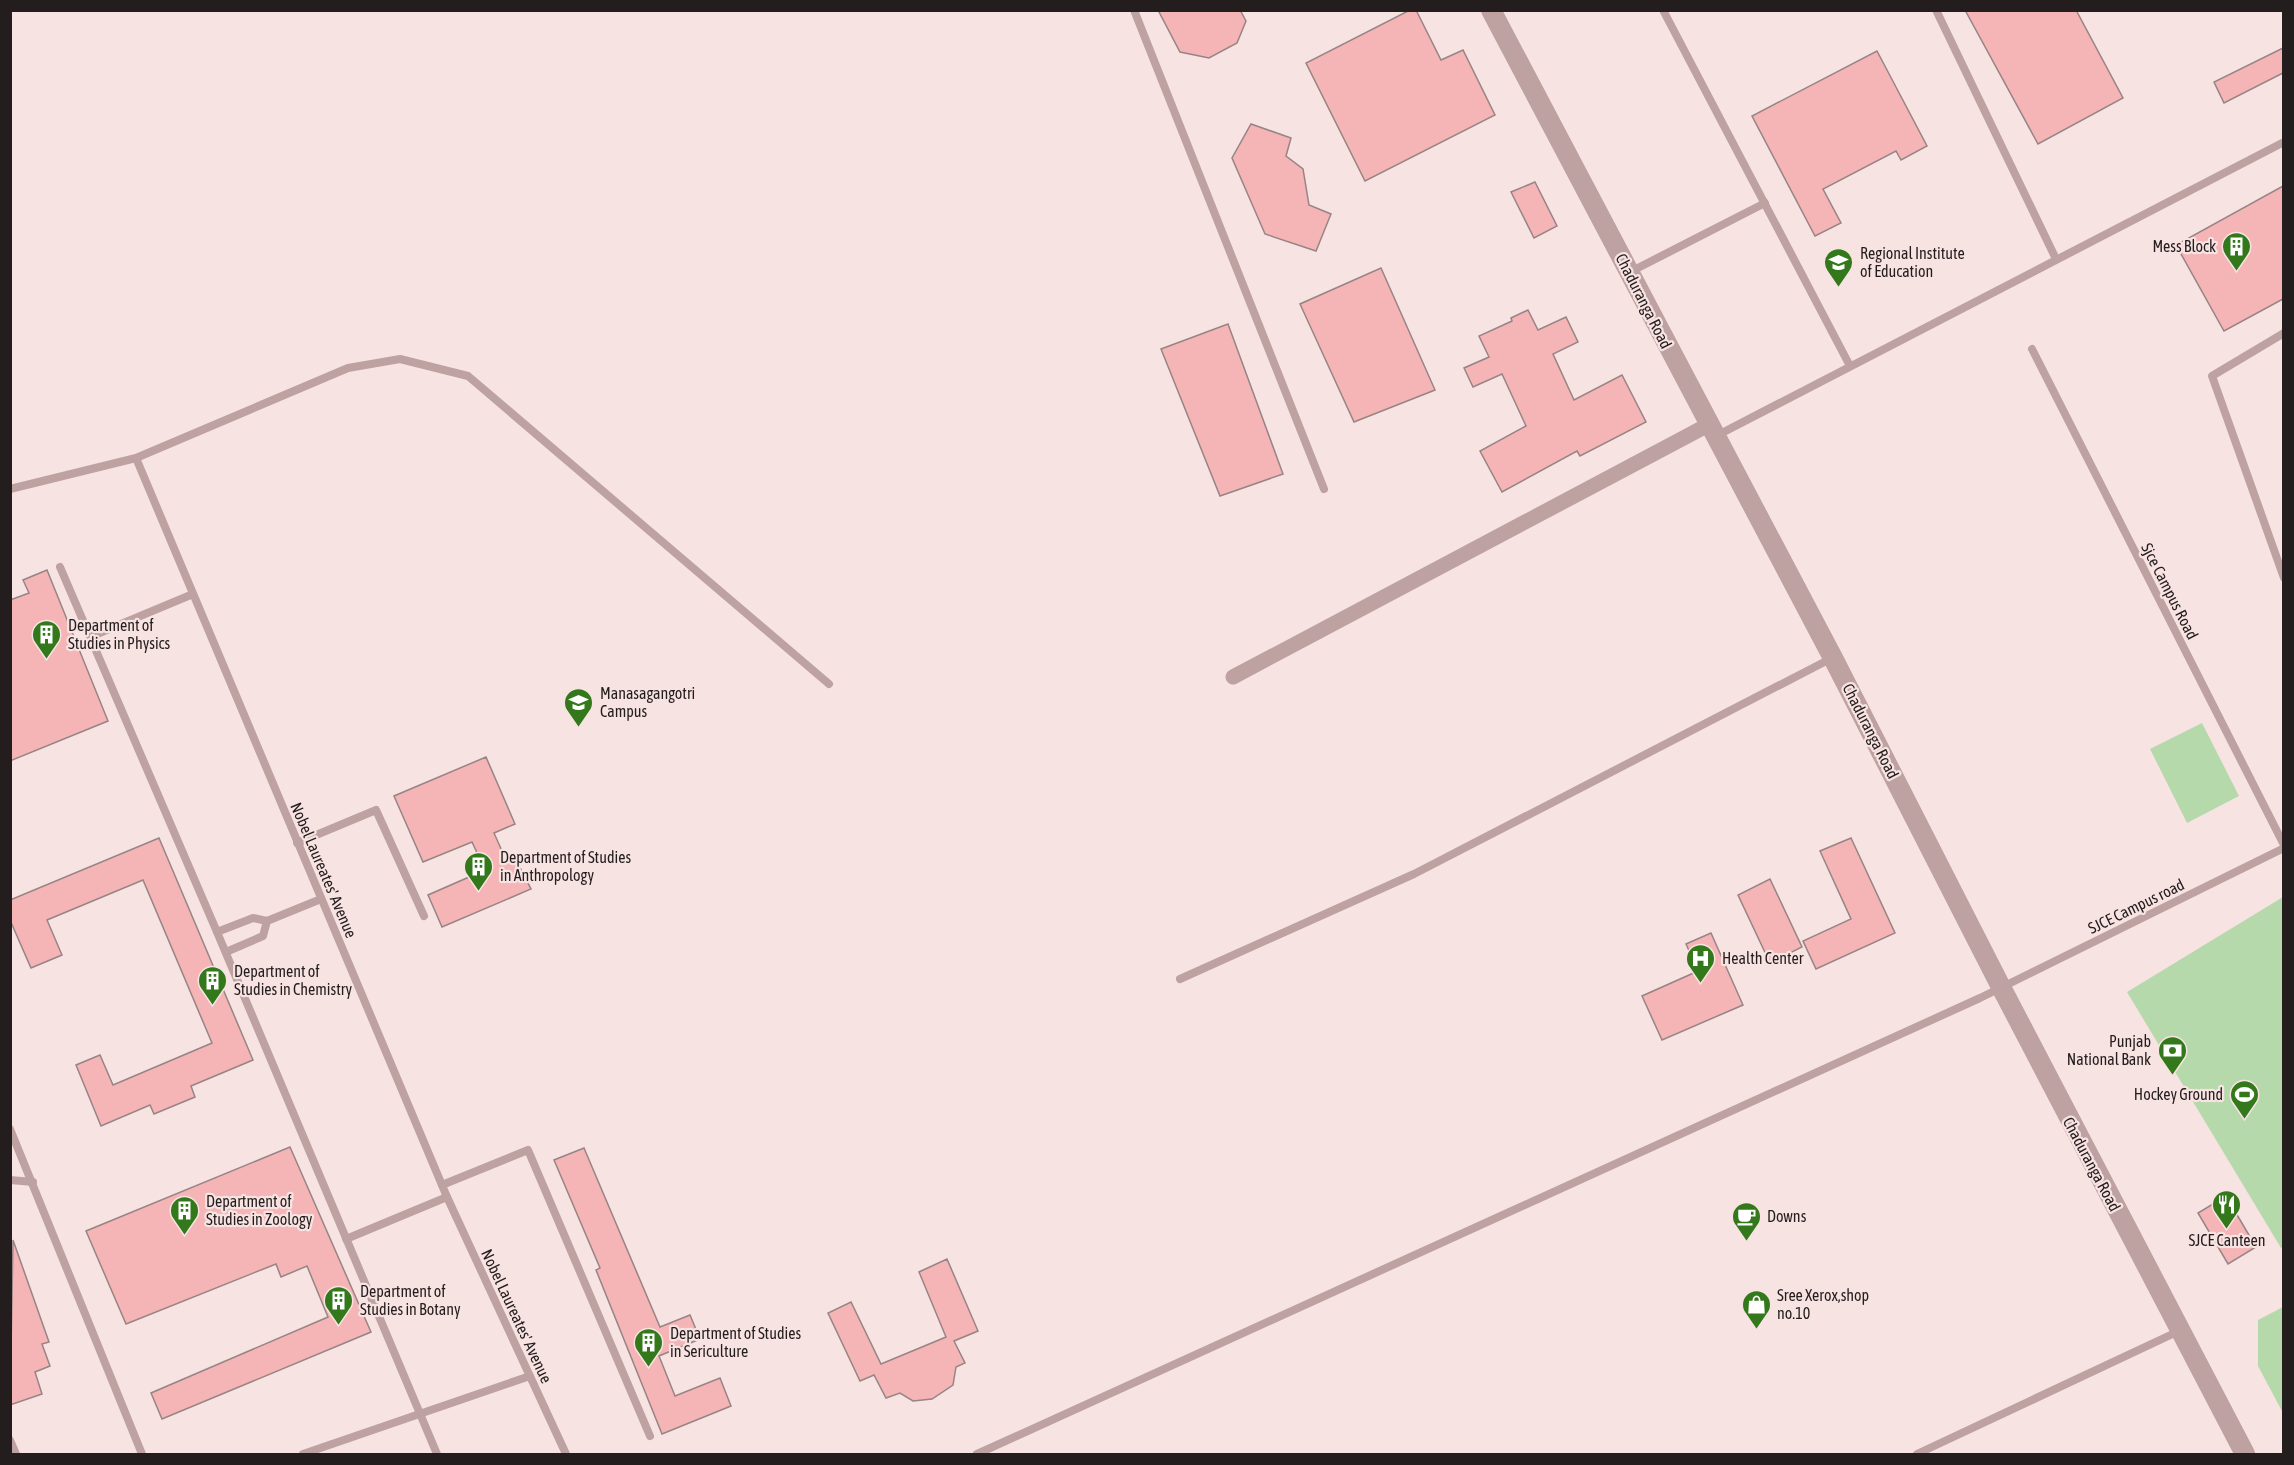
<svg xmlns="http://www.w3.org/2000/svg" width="2294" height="1465" viewBox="0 0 2294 1465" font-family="'Asap Condensed',sans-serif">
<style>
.pitch{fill:#b6d9ac}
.building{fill:#f5b4b5;stroke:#978484;stroke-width:1.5}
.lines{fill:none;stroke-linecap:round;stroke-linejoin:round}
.service{stroke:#bea2a2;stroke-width:8}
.minor{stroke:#bea2a2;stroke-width:15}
.tertiary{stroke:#bea2a2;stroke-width:20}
.labels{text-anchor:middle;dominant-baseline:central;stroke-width:4.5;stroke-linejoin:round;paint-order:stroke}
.poi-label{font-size:16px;fill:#241d1d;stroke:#f8e3e3;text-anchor:start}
.street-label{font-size:16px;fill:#241d1d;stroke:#f8e3e3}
</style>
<rect width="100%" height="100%" fill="#f8e3e3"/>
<g class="pitch">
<polygon points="2202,723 2239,796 2187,823 2150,749"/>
<polygon points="2283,897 2284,1247 2281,1248 2127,992"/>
<polygon points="2283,1307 2283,1413 2258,1366 2258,1320"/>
</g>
<g class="building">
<polygon points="1158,10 1240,10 1246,21 1237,43 1209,58 1180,52"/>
<polygon points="1410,10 1416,10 1441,60 1463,50 1495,115 1365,181 1306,63"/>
<polygon points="1965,10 2076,10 2123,98 2038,144"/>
<polygon points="2283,48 2283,73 2224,103 2214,82"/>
<polygon points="1877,51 1927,146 1901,160 1896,151 1823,189 1841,223 1815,236 1752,116"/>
<polygon points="1251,124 1291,138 1286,156 1303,169 1309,205 1331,214 1316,251 1265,234 1232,158"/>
<polygon points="1535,182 1557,226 1534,238 1511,192"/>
<polygon points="2283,186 2283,299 2224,331 2176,245"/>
<polygon points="1381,268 1435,390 1354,422 1300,304"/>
<polygon points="1528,310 1538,330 1566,317 1578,342 1553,354 1574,400 1622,375 1646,422 1580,456 1577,451 1502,492 1480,451 1526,426 1502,374 1473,387 1464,368 1489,357 1479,336 1512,321 1511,318"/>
<polygon points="1228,324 1283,474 1220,496 1161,349"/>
<polygon points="47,570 108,721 10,761 10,600 29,593 23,580"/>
<polygon points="486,757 515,824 494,833 506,860 514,856 531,889 442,927 428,895 485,870 472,842 423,862 394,796"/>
<polygon points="159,838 253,1060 191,1086 195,1097 154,1114 150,1105 101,1126 76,1065 100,1055 113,1085 212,1043 143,880 47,920 62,955 31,968 10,920 10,900"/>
<polygon points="1851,838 1895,933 1816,969 1803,941 1851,919 1820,851"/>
<polygon points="1770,879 1802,947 1770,963 1738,895"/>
<polygon points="1711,933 1743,1005 1662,1040 1642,996 1698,971 1686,944"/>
<polygon points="290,1147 371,1332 162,1419 151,1393 328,1317 307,1266 281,1277 276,1264 126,1324 86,1231"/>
<polygon points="584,1148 660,1327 690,1315 700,1339 659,1356 675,1396 720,1378 731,1406 662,1434 596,1270 600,1268 554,1160"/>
<polygon points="2226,1196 2256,1247 2228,1264 2198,1213"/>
<polygon points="13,1240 49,1342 42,1344 50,1366 35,1372 42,1394 10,1405"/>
<polygon points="947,1259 978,1331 954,1341 965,1363 956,1367 953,1385 932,1399 913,1401 900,1393 886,1398 874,1375 860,1381 828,1313 851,1302 881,1364 946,1337 919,1272"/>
</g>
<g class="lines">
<g class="service">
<polyline points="1134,10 1324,489"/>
<polyline points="1663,10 1850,366"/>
<polyline points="1936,10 2056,259"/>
<polyline points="1630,272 1765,203"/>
<polyline points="2284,333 2212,376 2284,578"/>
<polyline points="2032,349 2284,845"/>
<polyline points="1716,436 2284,142"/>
<polyline points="136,458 447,1197 566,1454"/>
<polyline points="10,489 136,458 348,368 400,359 468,376 829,684"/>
<polyline points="60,567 217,932 437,1454"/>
<polyline points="90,637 193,594"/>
<polyline points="297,843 376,810 424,916"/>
<polyline points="217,932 253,918 267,921"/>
<polyline points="226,952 263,936 267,921 321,899"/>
<polyline points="1180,979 1414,874 1832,658"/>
<polyline points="10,1129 142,1454"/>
<polyline points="10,1180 33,1182"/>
<polyline points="442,1185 528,1150 650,1436"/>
<polyline points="346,1239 447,1197"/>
<polyline points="10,1440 16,1454"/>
<polyline points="303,1454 530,1376"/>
<polyline points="977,1454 1980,998 2284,848"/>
<polyline points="1917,1454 2179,1331"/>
</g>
<polyline class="minor" points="1233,677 1708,425"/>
<polyline class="tertiary" points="1491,10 1833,658 2001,987 2245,1454"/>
</g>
<defs>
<symbol id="building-pin" viewBox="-11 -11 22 30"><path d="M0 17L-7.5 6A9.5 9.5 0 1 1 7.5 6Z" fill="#33781a" stroke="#f8e3e3"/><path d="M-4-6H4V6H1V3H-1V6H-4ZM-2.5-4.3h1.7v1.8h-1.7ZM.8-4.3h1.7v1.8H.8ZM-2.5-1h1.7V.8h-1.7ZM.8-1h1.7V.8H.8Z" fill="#fff"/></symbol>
<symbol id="university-pin" viewBox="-11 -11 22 30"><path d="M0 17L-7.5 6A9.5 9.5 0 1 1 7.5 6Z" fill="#33781a" stroke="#f8e3e3"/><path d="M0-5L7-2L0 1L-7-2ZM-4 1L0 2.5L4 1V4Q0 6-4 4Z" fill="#fff"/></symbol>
<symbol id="hospital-pin" viewBox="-11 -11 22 30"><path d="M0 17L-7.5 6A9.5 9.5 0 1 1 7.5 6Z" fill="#33781a" stroke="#f8e3e3"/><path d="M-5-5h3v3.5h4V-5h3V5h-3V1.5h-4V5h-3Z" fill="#fff"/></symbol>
<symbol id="bank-pin" viewBox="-11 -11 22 30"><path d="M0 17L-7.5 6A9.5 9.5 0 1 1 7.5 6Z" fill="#33781a" stroke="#f8e3e3"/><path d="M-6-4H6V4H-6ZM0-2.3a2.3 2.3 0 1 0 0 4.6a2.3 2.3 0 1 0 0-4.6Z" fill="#fff"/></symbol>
<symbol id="stadium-pin" viewBox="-11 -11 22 30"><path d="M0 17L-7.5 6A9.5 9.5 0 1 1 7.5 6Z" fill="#33781a" stroke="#f8e3e3"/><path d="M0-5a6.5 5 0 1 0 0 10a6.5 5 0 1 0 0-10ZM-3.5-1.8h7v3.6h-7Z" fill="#fff"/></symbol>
<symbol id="restaurant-pin" viewBox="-11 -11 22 30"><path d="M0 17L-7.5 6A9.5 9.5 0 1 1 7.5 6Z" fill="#33781a" stroke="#f8e3e3"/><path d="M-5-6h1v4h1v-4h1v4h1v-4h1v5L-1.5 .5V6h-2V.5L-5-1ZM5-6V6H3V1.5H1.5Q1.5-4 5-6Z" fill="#fff"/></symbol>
<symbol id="cafe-pin" viewBox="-11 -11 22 30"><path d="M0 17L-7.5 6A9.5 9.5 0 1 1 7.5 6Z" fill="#33781a" stroke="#f8e3e3"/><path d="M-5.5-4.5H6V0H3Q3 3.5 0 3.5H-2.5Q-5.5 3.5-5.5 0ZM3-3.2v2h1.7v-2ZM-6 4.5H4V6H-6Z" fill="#fff"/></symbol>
<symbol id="shop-pin" viewBox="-11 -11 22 30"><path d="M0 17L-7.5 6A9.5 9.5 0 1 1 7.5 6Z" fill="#33781a" stroke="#f8e3e3"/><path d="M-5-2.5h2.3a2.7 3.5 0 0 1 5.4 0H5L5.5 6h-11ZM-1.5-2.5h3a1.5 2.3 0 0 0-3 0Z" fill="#fff"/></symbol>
</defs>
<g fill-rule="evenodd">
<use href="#building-pin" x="2220" y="230" width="33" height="45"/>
<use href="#university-pin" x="1822" y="246" width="33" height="45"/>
<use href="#building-pin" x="30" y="618" width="33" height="45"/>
<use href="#university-pin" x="562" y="686" width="33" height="45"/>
<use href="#building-pin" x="462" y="850" width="33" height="45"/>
<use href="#hospital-pin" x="1684" y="942" width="33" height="45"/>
<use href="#building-pin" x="196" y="964" width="33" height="45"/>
<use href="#bank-pin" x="2156" y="1034" width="33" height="45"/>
<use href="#stadium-pin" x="2228" y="1078" width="33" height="45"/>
<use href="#restaurant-pin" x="2210" y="1188" width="33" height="45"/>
<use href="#building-pin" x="168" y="1194" width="33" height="45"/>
<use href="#cafe-pin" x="1730" y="1200" width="33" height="45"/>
<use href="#building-pin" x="322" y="1284" width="33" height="45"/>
<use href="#shop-pin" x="1740" y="1288" width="33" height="45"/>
<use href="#building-pin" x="632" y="1326" width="33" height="45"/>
</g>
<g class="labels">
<g class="poi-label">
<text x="2216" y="246" text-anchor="end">Mess Block</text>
<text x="1860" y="253">Regional Institute<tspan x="1860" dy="18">of Education</tspan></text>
<text x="68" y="625">Department of<tspan x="68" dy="18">Studies in Physics</tspan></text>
<text x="600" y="693">Manasagangotri<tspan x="600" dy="18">Campus</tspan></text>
<text x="500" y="857">Department of Studies<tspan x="500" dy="18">in Anthropology</tspan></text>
<text x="1722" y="958">Health Center</text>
<text x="234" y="971">Department of<tspan x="234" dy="18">Studies in Chemistry</tspan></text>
<text x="2151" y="1041" text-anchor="end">Punjab<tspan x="2151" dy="18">National Bank</tspan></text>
<text x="2223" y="1094" text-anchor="end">Hockey Ground</text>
<text x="206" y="1201">Department of<tspan x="206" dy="18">Studies in Zoology</tspan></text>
<text x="1767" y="1216">Downs</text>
<text x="2227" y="1240" text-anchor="middle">SJCE Canteen</text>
<text x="360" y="1291">Department of<tspan x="360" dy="18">Studies in Botany</tspan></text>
<text x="1777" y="1295">Sree Xerox,shop<tspan x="1777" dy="18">no.10</tspan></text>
<text x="670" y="1333">Department of Studies<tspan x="670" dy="18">in Sericulture</tspan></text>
</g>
<g class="street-label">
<text transform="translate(1644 301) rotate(63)">Chaduranga Road</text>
<text transform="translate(2170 591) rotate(63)">Sjce Campus Road</text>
<text transform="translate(1871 731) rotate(63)">Chaduranga Road</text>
<text transform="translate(324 870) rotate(67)">Nobel Laureates' Avenue</text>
<text transform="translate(2136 906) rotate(-26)">SJCE Campus road</text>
<text transform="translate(2092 1164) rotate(62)">Chaduranga Road</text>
<text transform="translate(517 1316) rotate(65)">Nobel Laureates' Avenue</text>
</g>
</g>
<rect width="2294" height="1465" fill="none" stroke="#241d1d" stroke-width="24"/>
</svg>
